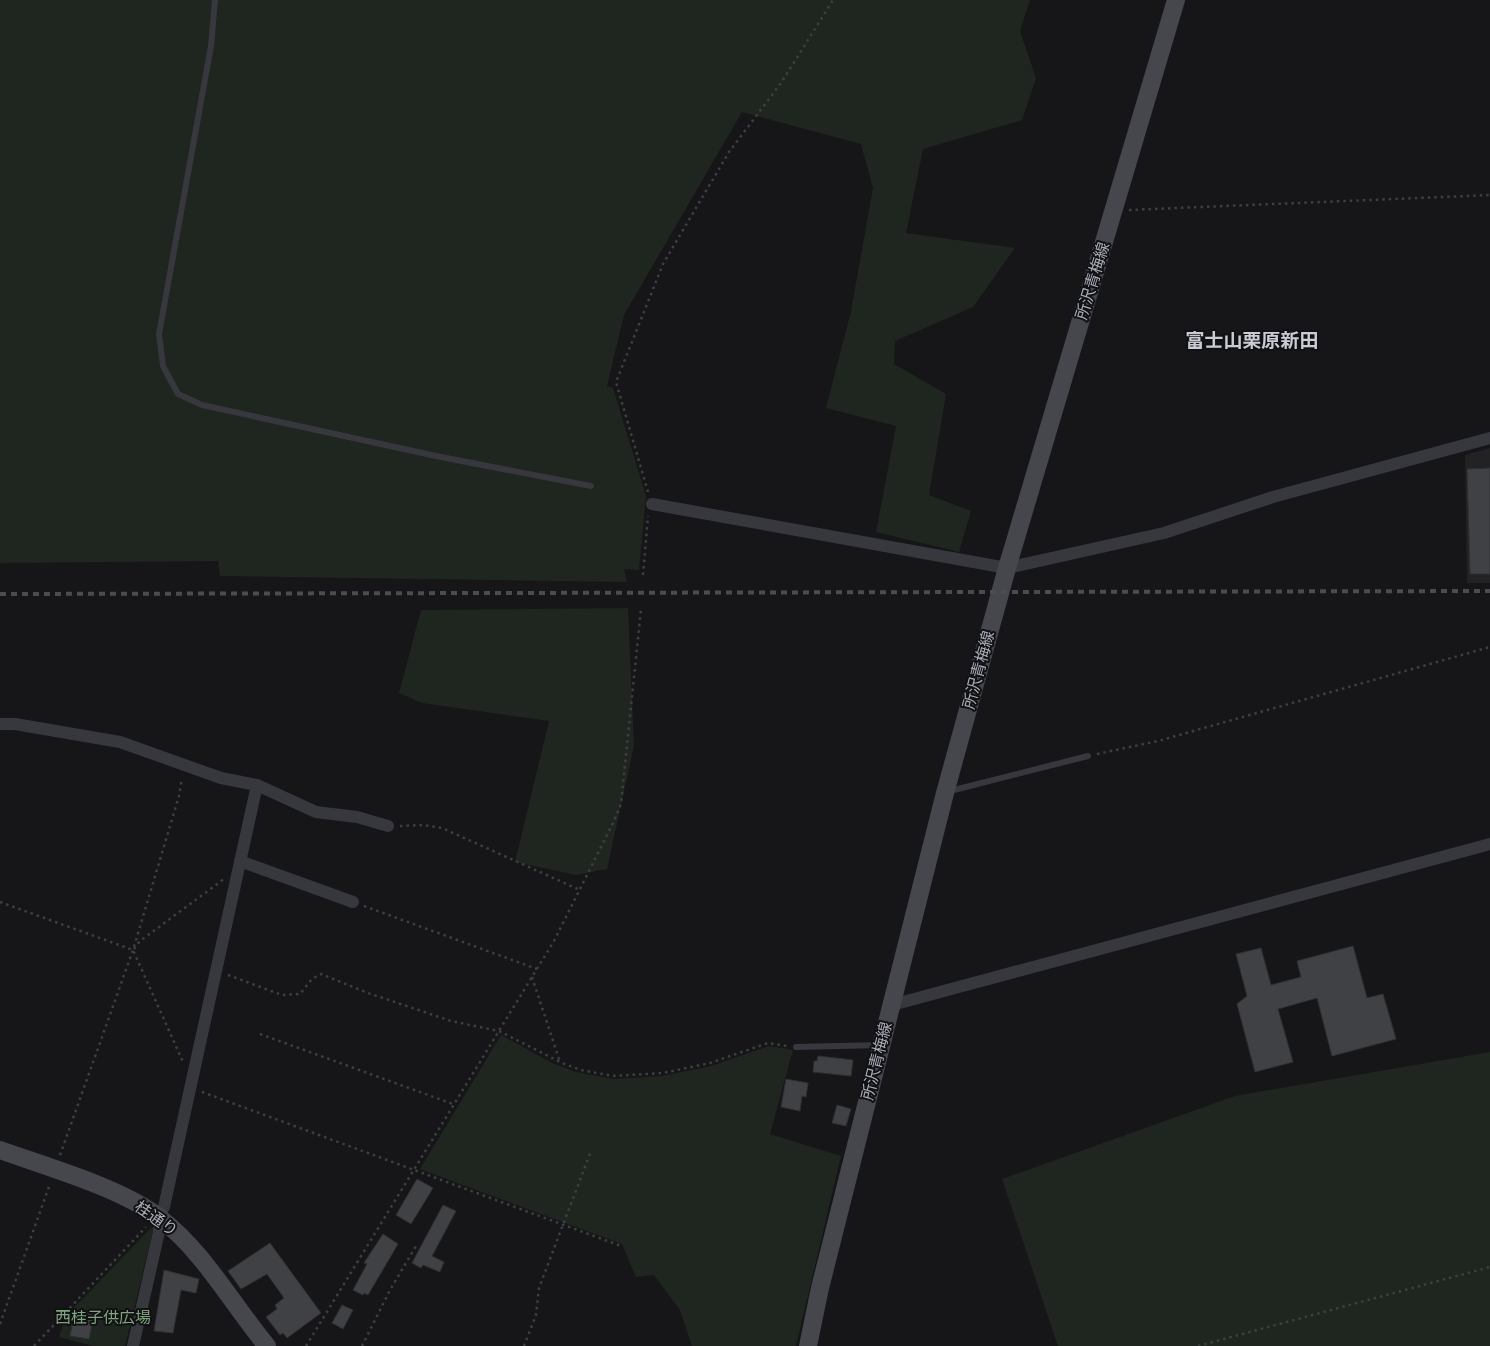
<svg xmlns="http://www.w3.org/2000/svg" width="1490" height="1346" viewBox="0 0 1490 1346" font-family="'Nunito Sans','Noto Sans JP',sans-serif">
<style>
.built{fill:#222225}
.green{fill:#1e261f}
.building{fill:#404145;stroke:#303034}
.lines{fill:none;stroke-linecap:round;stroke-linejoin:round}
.path{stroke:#3d3f44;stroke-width:2.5;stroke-dasharray:2.5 4;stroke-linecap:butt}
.lane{stroke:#37383d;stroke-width:6}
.street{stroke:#37383d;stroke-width:12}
.secondary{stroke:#45474d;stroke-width:18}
.rail{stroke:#4a4c52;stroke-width:4;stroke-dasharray:6 5;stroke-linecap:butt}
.labels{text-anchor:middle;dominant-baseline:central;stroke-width:4;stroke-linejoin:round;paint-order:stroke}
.street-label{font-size:16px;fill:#a8adb8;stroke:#111113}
.park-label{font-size:16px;fill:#7fa381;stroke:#111113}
.quarter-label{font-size:19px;font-weight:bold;fill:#c9ccd4;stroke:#111113}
</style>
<rect width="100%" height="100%" fill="#161618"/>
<polygon class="built" points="1490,448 1490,583 1467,583 1465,455"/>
<g class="green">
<polygon points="0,0 1030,0 1020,31 1036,78 1022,120 923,149 906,233 1015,248 973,307 895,341 894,364 946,394 929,495 971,511 959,552 876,532 896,426 826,408 851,311 873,188 861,144 742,112 624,315 607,386 613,388 646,496 639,570 624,569 627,582 220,576 218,561 0,563"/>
<polygon points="628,608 634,746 607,869 576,875 515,862 549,721 422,703 399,693 421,610"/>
<polygon points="501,1035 552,1063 576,1072 614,1079 662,1076 711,1066 769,1046 793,1050 770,1134 841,1156 796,1346 692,1346 680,1310 654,1275 636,1277 622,1244 420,1169"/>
<polygon points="1490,1052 1490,1346 1058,1346 1002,1179 1235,1096"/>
<polygon points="154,1227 125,1346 93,1346 59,1337 66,1316 150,1229"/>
</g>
<g class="building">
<polygon points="1490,468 1490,574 1470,574 1467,469"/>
<polygon points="1353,946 1367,998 1383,994 1396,1039 1332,1056 1317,998 1278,1009 1293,1062 1255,1072 1237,1004 1247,996 1236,954 1261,948 1271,985 1301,977 1297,961"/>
<polygon points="818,1056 853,1060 851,1076 813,1072 814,1061 817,1061"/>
<polygon points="786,1079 808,1083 806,1097 802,1096 800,1111 781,1107"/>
<polygon points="837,1105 851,1109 846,1126 832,1123"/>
<polygon points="417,1179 433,1188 411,1224 396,1215"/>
<polygon points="443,1205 456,1211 432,1256 444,1262 440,1272 423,1265 421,1268 412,1263"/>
<polygon points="383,1234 398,1244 368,1295 364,1293 363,1295 353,1290 367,1264 364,1263"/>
<polygon points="270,1243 321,1313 287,1338 283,1333 280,1335 266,1317 277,1309 275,1305 284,1298 267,1274 241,1289 228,1271"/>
<polygon points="164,1270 199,1279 196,1293 181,1290 173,1333 154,1331"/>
<polygon points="342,1305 353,1310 343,1329 332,1323"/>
<polygon points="75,1311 94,1314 89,1339 70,1336"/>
</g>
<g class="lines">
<g class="path">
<polyline points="1129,210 1490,195"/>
<polyline points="648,492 616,382 663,264 729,152 781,83 833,0"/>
<polyline points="643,575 648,516"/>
<polyline points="1097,754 1158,741 1490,647"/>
<polyline points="400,826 423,825 442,828 580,890"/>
<polyline points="0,902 133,950 183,1062"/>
<polyline points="364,906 537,969"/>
<polyline points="134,949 140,941 224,879"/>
<polyline points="228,975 282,995 300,994 312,979 321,974 368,993 451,1021 499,1031 562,1063 581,1070 613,1076 663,1073 710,1063 768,1043 787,1046"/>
<polyline points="532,977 560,1062"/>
<polyline points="260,1034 453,1104"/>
<polyline points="202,1092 621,1246"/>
<polyline points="60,1155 133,950 179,796 182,778"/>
<polyline points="0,1324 50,1184"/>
<polyline points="34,1346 146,1227"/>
<polyline points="306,1346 554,941 613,823 621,804 641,609"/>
<polyline points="362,1346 390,1290 416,1246"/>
<polyline points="524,1346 536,1315 539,1288 591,1151"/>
<polyline points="1198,1346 1490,1267"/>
</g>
<g class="lane">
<polyline points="215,0 211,46 159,334 163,366 178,394 202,405 436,456 591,486"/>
<polyline points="946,792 1088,756"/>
<polyline points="796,1047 880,1045"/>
</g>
<g class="street">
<polyline points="652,504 1007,568 1164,533 1273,497 1490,438"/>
<polyline points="0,724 15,724 120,742 221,778 257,785 316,812 357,817 388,826"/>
<polyline points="240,861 353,902"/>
<polyline points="892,1005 1490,844"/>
<polyline points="133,1346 159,1232 159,1217 164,1207 257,785"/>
</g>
<g class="secondary">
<path d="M0,1150c47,17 122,38 160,68 44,34 72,86 107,128"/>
<polyline points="808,1346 820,1288 945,793 1007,568 1176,0"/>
</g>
<polyline class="rail" points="0,594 1490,591"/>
</g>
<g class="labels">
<g class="street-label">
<text transform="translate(1093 281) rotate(-73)">所沢青梅線</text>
<text transform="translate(979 670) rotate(-75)">所沢青梅線</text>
<text transform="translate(877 1061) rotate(-76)">所沢青梅線</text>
<text transform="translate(156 1219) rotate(35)">桂通り</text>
</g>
<g class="park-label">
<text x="103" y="1318">西桂子供広場</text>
</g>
<g class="quarter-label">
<text x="1252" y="341">富士山栗原新田</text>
</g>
</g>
</svg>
